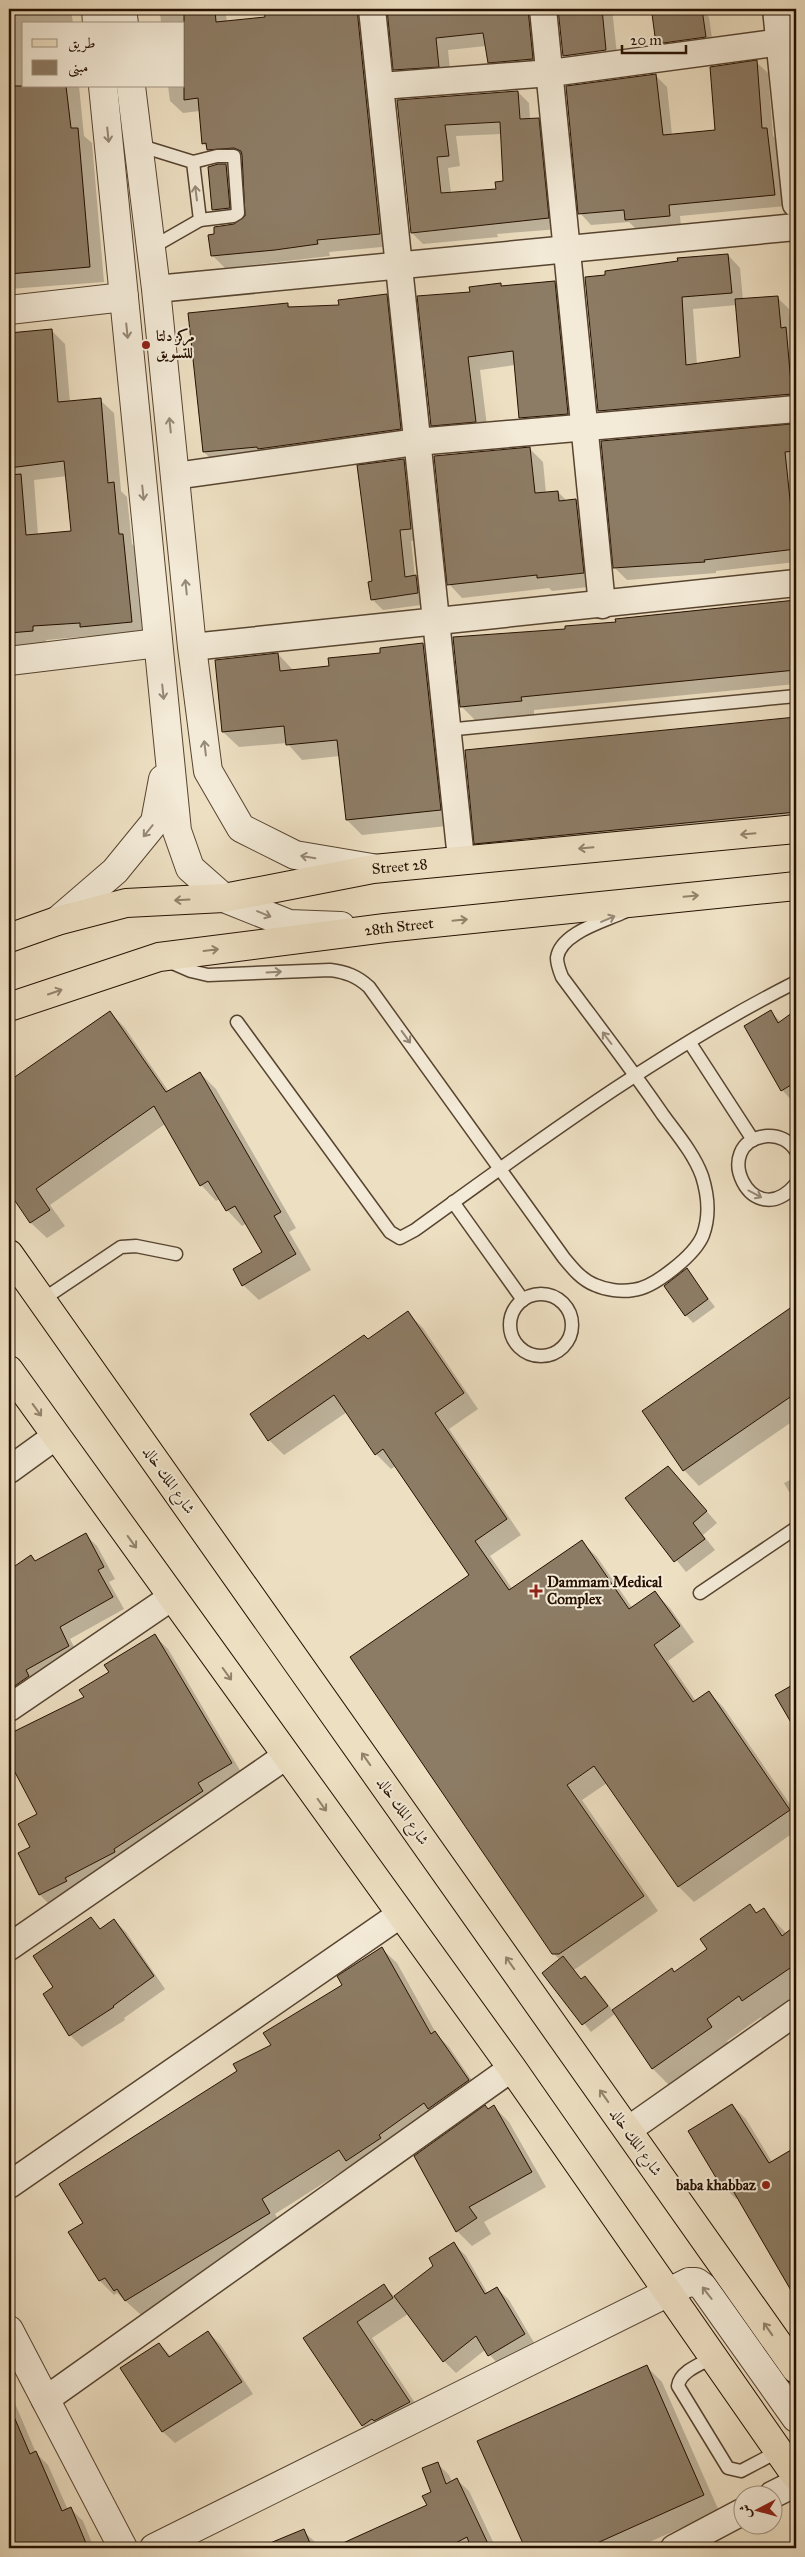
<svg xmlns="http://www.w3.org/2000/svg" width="805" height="2557" viewBox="0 0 805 2557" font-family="'IM FELL Great Primer',Amiri,serif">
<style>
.shadow{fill:#0003;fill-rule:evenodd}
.building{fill:#8d7c65;stroke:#251000;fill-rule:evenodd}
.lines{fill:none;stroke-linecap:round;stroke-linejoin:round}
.service-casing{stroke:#574430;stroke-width:15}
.minor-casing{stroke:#574430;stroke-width:29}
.tertiary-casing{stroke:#574430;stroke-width:30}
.primary-casing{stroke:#251000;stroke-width:30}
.service{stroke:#f3ead7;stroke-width:12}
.minor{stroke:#f3ead7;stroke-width:26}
.tertiary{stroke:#f3ead7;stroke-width:28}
.primary{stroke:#eddfc2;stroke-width:28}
.oneway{stroke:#968876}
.oneway2{stroke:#93826b}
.poi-dot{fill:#8f2418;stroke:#f3ead7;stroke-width:2}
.labels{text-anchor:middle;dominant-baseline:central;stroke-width:4;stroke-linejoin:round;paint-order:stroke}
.poi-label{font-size:15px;font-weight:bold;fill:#251000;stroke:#f3ead7;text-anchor:start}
.street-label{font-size:15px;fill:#251000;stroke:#f3ead7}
</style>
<rect width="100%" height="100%" fill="#eddfc2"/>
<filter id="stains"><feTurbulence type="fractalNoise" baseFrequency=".004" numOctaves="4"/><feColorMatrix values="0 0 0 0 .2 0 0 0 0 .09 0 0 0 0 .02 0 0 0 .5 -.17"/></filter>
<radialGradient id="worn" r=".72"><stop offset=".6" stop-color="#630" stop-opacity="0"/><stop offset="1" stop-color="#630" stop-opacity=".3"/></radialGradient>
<g class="shadow">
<polygon points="9,9 71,9 73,24 24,24 24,86 79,86 84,136 92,143 104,282 9,289"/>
<polygon points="160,9 225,9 227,22 266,18 265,9 377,9 392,246 329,252 330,256 225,268 212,255 235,225 247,217 244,160 221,162 203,143 200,111 183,113 170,101 168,86 184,86 184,24 161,24"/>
<polygon points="387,9 548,9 545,71 501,75 489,62 486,46 448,50 451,79 407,82 395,69"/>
<polygon points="559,9 612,9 618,63 576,68 564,56"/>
<polygon points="701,9 709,17 713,45 665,51 657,43"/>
<polygon points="756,62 768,73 773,136 778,141 786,206 680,216 681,227 638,231 629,222 591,225 580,213 655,75 667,87 672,135 716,131"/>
<path d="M518,92l11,11 1,16h8l12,11 9,99 -62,5 1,3 -75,7 -11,-11 -14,-132zM501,134l3,48 -7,8 -46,3 -3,-25 12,-2 -4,-30z"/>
<polygon points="226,165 234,173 237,216 221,218 214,210"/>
<path d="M728,255l12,13 3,32 34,-3 12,12 3,26 4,5v67l-185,16 -12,-12 7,-134zM737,305l4,53 -44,7 -4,-56z"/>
<polygon points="554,282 567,295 580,426 533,430 520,417 515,365 480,370 488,434 445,438 432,425 471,293 500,284 503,287"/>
<polygon points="386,295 400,309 414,443 218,466 204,452 287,304 292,308 340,306"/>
<path d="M51,330l14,14 5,58 30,-2 14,13 7,78 6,6 5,47 5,5 8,87 -50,4 -4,-4 -45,4v5l-37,3v-314zM67,476l5,56 -34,3 -4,-55z"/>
<polygon points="791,426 796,431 796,562 716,571 716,573 627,580 615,568"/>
<polygon points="529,448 543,462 546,493 558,492 567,501 576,500 590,514 597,586 552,591 549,588 462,598 449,584"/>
<polygon points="404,460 415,471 422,540 411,541 415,577 427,588 429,604 383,610 372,599 374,582"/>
<polygon points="796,601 796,684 534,710 534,715 475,720 461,706 617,623 617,620"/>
<polygon points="423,645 438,660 456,825 362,835 347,820 340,756 302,760 287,743 239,747 223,732 278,654 293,670 330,667"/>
<polygon points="796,719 796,829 491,858 476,843 466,751"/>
<polygon points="110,1012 125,1028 169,1092 200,1073 216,1089 296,1228 289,1232 311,1270 259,1300 243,1285 264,1253 247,1223 242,1226 227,1210 220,1199 216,1201 201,1185 165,1124 50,1205 65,1226 47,1238 31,1223 9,1190 9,1083"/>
<polygon points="771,1012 781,1022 796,1012 796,1105 782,1090"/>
<polygon points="687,1270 715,1307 693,1323 686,1315"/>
<polygon points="796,1306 796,1419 699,1486 684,1470 644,1411"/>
<polygon points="408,1313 423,1328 478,1409 449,1429 521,1535 490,1556 513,1590 582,1542 597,1557 633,1609 655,1593 670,1608 694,1642 668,1661 696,1701 709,1692 724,1708 796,1813 796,1831 694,1902 679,1887 607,1783 582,1800 658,1911 574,1970 582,1980 585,1977 593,1985 613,2011 672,1970 675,1973 709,1949 750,1906 757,1914 763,1909 787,1934 796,1927 796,1999 764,2021 761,2017 727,2041 732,2049 674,2090 653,2069 616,2013 591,2032 544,1973 560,1960 553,1953 471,1575 396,1466 391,1469 376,1454 347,1412 284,1455 269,1440 368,1340"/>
<polygon points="668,1467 717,1523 703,1535 715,1550 686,1572 627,1498"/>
<polygon points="796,1477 796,1504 784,1483"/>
<polygon points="85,1534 97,1546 115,1579 109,1582 124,1609 70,1639 79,1657 9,1709 9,1571 31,1557 36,1562"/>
<polygon points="155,1636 168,1649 244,1777 53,1908 40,1895 20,1854 32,1848 39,1815 9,1758 9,1736 85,1698 110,1673"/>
<polygon points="91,1919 101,1929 114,1920 126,1932 165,1989 124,2018 125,2020 82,2047 70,2035 55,1988"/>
<polygon points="382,1949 397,1963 437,2035 449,2047 482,2095 361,2175 352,2165 275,2214 283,2227 141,2315 117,2293 114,2295 100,2281 85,2223 239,2072 344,1985"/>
<polygon points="732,2105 746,2119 772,2162 796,2148 796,2296 738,2198 736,2199 722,2185"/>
<polygon points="494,2107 509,2122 546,2187 484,2222 491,2234 472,2246 457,2231 488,2110"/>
<polygon points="454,2244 466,2256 488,2294 497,2288 509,2300 536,2346 501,2367 485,2350 456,2373 444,2361 408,2314 372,2338 425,2418 378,2440 362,2425 305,2338 384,2286 395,2297 435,2266"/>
<polygon points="208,2332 220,2344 253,2394 175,2443 163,2432 122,2369 159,2344 172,2357"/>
<polygon points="647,2367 662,2382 719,2511 636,2548 526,2548 479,2442"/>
<polygon points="9,2389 36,2453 48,2465 68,2510 71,2509 83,2521 94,2548 9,2548"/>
<polygon points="437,2463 449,2475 452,2482 457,2480 469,2491 496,2548 361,2548 429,2506"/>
<polygon points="303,2531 315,2542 317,2548 270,2548"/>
</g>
<g class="building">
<polygon points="184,9 215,9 216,22 265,17 264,9 357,9 380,234 317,240 318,244 275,250 211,256 208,235 214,234 214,227 234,224 245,216 242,155 241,151 234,148 207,150 206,143 202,144 198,98 184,100"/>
<polygon points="387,9 528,9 533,59 488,63 483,33 436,38 439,67 393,70"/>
<polygon points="558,9 602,9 606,50 563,56"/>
<polygon points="702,9 706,37 656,44 652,14"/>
<polygon points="757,60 762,128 767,128 775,195 669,205 670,216 625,220 624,210 578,214 566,86 656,74 663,135 715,130 710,67"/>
<polygon points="9,86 66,86 71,128 78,128 90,267 9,274"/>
<path d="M518,91l2,28 19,-1 10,100 -138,15 -14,-133zM500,122l3,59 -8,1 1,7 -55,4 -4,-36 12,-1 -4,-31z"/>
<polygon points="218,164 226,164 230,208 212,210 208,167"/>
<polygon points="728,254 732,293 682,297 686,365 740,357 735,299 778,296 781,328 786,327 792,394 598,411 585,277 605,275 605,271 678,261 677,258"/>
<polygon points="555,281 568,414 519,418 513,351 468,357 476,422 431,426 417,296 470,292 469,287 501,283 501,286"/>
<polygon points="387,294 401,429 258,449 257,447 203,452 188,313 288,303 288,307 339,305 338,300"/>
<polygon points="52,329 58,402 101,398 108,483 114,482 119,534 123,534 132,622 80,627 80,623 33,626 33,631 9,633 9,475 21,474 26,535 71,531 64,461 9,468 9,333"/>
<polygon points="791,424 794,451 785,452 791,509 796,508 796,549 704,560 705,562 613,568 601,441"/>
<polygon points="530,447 535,493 558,491 559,501 576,499 584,573 537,578 537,575 447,585 434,456"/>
<polygon points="404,459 411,529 400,530 405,577 416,575 418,593 371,600 368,582 372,581 357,465"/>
<polygon points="796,600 796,670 521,697 522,701 460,707 453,637 565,629 565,626 616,622 615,619"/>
<polygon points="423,643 441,810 346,820 337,740 286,745 284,726 222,732 215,660 278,653 280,671 329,666 328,658 380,653 380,648"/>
<polygon points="796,717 796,812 474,844 465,750"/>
<polygon points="771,1010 778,1023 796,1010 796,1082 781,1091 744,1026"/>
<polygon points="110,1011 166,1092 200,1072 281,1212 274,1216 296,1254 242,1286 233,1269 262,1252 235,1206 226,1211 208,1181 200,1186 154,1106 36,1189 50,1210 30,1223 9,1192 9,1081"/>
<polygon points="687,1268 708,1299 685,1316 664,1286"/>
<polygon points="796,1304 796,1393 683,1471 642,1411"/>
<polygon points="408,1311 464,1393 435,1413 507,1519 475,1541 509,1590 582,1540 629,1609 655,1591 680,1626 654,1645 693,1702 709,1691 790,1810 678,1887 594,1766 567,1785 644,1896 559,1954 552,1954 350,1657 469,1575 383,1449 375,1455 334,1395 268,1441 250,1414 364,1335 368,1339"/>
<polygon points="668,1466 707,1511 693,1523 705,1539 674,1562 625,1498"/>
<polygon points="86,1533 104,1567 98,1570 113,1597 60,1627 69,1646 26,1670 29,1676 9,1690 9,1570 31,1555 35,1561"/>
<polygon points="155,1634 232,1763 198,1783 203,1791 114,1849 115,1852 65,1878 67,1881 39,1895 18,1853 30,1847 18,1824 37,1814 9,1761 9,1734 84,1697 79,1690 109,1672 104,1665"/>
<polygon points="796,1683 796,1731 775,1695"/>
<polygon points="750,1904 756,1913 764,1908 782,1936 796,1925 796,1964 742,2001 739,1996 707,2019 712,2027 652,2069 612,2010 672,1968 674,1972 707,1949 700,1939"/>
<polygon points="91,1917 100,1929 114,1919 154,1976 113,2006 114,2007 69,2036 43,1994 53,1987 33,1956"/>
<polygon points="382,1947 431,2034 435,2031 469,2080 428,2109 424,2103 379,2135 381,2138 346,2161 339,2150 262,2199 270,2213 125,2301 117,2289 114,2291 105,2278 99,2281 68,2232 83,2223 59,2184 237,2071 233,2064 271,2045 263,2033 342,1985 337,1976"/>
<polygon points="563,1956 581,1979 585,1976 608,2006 582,2025 542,1973"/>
<polygon points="732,2104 769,2163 796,2147 796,2299 728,2182 721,2186 688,2131"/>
<polygon points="485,2105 488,2109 494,2105 532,2172 469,2207 477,2218 456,2232 414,2156"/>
<polygon points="454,2242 485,2294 497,2287 525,2334 488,2356 476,2336 443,2362 394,2296 433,2266 429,2258"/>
<polygon points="384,2284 393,2298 357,2322 410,2402 374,2421 372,2419 362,2426 303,2338"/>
<polygon points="208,2331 242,2382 162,2432 120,2368 159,2343 169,2357"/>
<polygon points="647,2365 704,2495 586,2548 525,2548 477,2441"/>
<polygon points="9,2405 30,2454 36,2451 62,2511 71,2507 88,2548 9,2548"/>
<polygon points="438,2462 446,2484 457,2478 490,2548 471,2548 467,2537 446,2548 332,2548 427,2505 422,2496 431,2492 422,2468"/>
<polygon points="304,2529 312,2548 258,2548"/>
</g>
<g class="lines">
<defs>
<g id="service">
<polyline points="138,145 193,162 200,220 151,248"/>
<polyline points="193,162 217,156 234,156 238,213 233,216 200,220"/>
<polyline points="446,730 796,696"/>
<path d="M168,961l23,10 17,4 122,-5c16,2 27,6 39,17l195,271c9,11 18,22 31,27 11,5 26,7 38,5 21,-2 62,-35 70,-55 7,-19 5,-40 -1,-59 -8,-22 -25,-42 -39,-61 -32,-47 -67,-92 -101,-138 -2,-5 -5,-14 -5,-19 3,-25 48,-37 67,-46"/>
<path d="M237,1022l153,210 10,6 15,-8c122,-88 246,-180 381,-248"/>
<polyline points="690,1043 753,1140"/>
<path d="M796,1151c-6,-10 -17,-16 -29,-15 -59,6 -15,100 29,48"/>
<polyline points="453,1202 523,1300"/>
<circle cx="541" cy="1325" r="31"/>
<polyline points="42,1300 121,1247 136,1246 176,1254"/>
<polyline points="700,1593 796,1528"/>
<path d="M714,2357c-13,7 -34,14 -36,29l50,82 13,3 38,-20"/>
</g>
<g id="minor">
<polyline points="372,9 461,859"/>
<polyline points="543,9 602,605"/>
<polyline points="776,9 796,204"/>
<polyline points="381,86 551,73 796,40"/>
<polyline points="156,289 796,227"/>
<polyline points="175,476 416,442 796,409"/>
<polyline points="192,647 796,583"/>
<polyline points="9,1470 56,1436"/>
<polyline points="9,1708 172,1597"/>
<polyline points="9,1947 286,1756"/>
<polyline points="628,2130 796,2012"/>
<polyline points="9,2185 401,1914"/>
<polyline points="45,2400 512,2068"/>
<polyline points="772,2495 796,2483"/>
<polyline points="674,2548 742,2512"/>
</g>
<g id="tertiary">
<polyline points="96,9 97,24"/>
<polyline points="122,9 124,24"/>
<polyline points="103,86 177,831 190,868 224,898 289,924 341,926"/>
<polyline points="131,86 156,289 192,647 208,771 241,828 295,855 372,868"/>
<polyline points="9,310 124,297"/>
<polyline points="9,661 158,643"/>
<polyline points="57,921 115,871 155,822 163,779"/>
<polyline points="9,2330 123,2548"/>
<polyline points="154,2548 689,2282 696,2282 703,2287 796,2418"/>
</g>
<g id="primary">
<path id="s1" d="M9,938l48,-17 69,-18 98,-5 149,-29 423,-40"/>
<path id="s2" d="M9,1007l150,-50 226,-29 411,-42"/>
<polyline points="9,1254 796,2369"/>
<polyline points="9,1370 512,2068 796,2476"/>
</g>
</defs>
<use href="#service" class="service-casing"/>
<use href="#minor" class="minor-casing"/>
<use href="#tertiary" class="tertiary-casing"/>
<use href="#primary" class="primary-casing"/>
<use href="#service" class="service"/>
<use href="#minor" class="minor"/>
<use href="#tertiary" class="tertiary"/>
<use href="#primary" class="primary"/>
</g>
<defs><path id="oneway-shaft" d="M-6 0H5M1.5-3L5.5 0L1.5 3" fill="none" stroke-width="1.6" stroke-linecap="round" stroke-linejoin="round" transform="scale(1.25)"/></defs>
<g class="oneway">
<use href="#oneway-shaft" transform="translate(108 135) rotate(84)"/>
<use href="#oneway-shaft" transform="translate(196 193) rotate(-97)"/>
<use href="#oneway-shaft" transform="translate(127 331) rotate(84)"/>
<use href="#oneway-shaft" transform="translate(170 425) rotate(-96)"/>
<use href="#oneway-shaft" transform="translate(143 493) rotate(84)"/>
<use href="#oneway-shaft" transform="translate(186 587) rotate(-96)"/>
<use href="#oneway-shaft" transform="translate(163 692) rotate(84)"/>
<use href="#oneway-shaft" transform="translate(205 748) rotate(-97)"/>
<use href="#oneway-shaft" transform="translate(148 831) rotate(129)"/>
<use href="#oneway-shaft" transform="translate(308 857) rotate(-170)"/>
<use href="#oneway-shaft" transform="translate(264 914) rotate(22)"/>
<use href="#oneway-shaft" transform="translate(608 919) rotate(-23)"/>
<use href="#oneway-shaft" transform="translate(274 972) rotate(-3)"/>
<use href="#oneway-shaft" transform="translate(406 1037) rotate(54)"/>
<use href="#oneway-shaft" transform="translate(607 1038) rotate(-127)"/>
<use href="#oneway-shaft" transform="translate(755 1194) rotate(28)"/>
<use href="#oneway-shaft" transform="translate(707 2293) rotate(-128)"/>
</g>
<g class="oneway2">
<use href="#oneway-shaft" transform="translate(748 834) rotate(175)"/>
<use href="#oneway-shaft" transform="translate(586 848) rotate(175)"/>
<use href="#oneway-shaft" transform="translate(691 896) rotate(-5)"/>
<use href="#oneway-shaft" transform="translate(182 900) rotate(177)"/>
<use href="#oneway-shaft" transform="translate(460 920) rotate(-6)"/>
<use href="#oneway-shaft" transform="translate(211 950) rotate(-7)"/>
<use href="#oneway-shaft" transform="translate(55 992) rotate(-19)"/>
<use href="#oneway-shaft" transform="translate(37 1410) rotate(54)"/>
<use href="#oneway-shaft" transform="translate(132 1542) rotate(54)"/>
<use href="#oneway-shaft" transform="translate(227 1674) rotate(54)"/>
<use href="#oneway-shaft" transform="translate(366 1759) rotate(-125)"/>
<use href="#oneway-shaft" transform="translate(322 1805) rotate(54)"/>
<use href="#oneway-shaft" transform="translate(510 1963) rotate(-125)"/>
<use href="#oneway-shaft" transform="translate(604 2096) rotate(-125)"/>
<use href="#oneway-shaft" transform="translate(768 2329) rotate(-125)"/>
</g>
<g class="poi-dot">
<circle cx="146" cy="345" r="5"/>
<path d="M533.5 1583.5h5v5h5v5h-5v5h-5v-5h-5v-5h5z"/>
<circle cx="766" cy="2185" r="5"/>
</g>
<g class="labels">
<g class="poi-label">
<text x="156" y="336">مركز دلتا<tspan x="156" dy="17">للتسويق</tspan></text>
<text x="547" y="1582">Dammam Medical<tspan x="547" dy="17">Complex</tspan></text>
<text x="756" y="2185" text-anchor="end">baba khabbaz</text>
</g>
<g class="street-label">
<text stroke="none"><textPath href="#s1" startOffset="399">Street 28</textPath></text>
<text stroke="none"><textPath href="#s2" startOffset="400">28th Street</textPath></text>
<text transform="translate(169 1480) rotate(55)">شارع الملك خالد</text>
<text transform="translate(403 1811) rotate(55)">شارع الملك خالد</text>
<text transform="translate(636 2142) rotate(55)">شارع الملك خالد</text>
</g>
</g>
<rect width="805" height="2557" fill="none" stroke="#eddfc2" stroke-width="30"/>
<rect x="10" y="10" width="785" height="2537" fill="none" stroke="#251000" stroke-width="2.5"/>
<rect x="15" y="15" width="775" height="2527" fill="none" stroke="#251000"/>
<rect x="22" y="22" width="162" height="65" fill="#f3ead7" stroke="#a19381"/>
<rect x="32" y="39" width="25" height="8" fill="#eddfc2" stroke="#a19381"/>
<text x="68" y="48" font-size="15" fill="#251000">طريق</text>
<rect x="32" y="60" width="25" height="15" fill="#8d7c65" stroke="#a19381"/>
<text x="68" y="72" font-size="15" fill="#251000">مبنى</text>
<g transform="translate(758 2510) rotate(264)"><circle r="24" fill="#f3ead7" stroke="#a19381"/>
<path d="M0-4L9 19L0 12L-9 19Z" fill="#8f2418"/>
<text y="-8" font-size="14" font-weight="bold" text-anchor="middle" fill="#251000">ش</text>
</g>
<path d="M622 45v8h64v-8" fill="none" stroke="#251000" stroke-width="2.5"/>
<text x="630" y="45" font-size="15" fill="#251000" stroke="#f3ead7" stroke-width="4" paint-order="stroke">20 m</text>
<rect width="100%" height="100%" filter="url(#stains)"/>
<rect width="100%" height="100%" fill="url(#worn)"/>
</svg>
